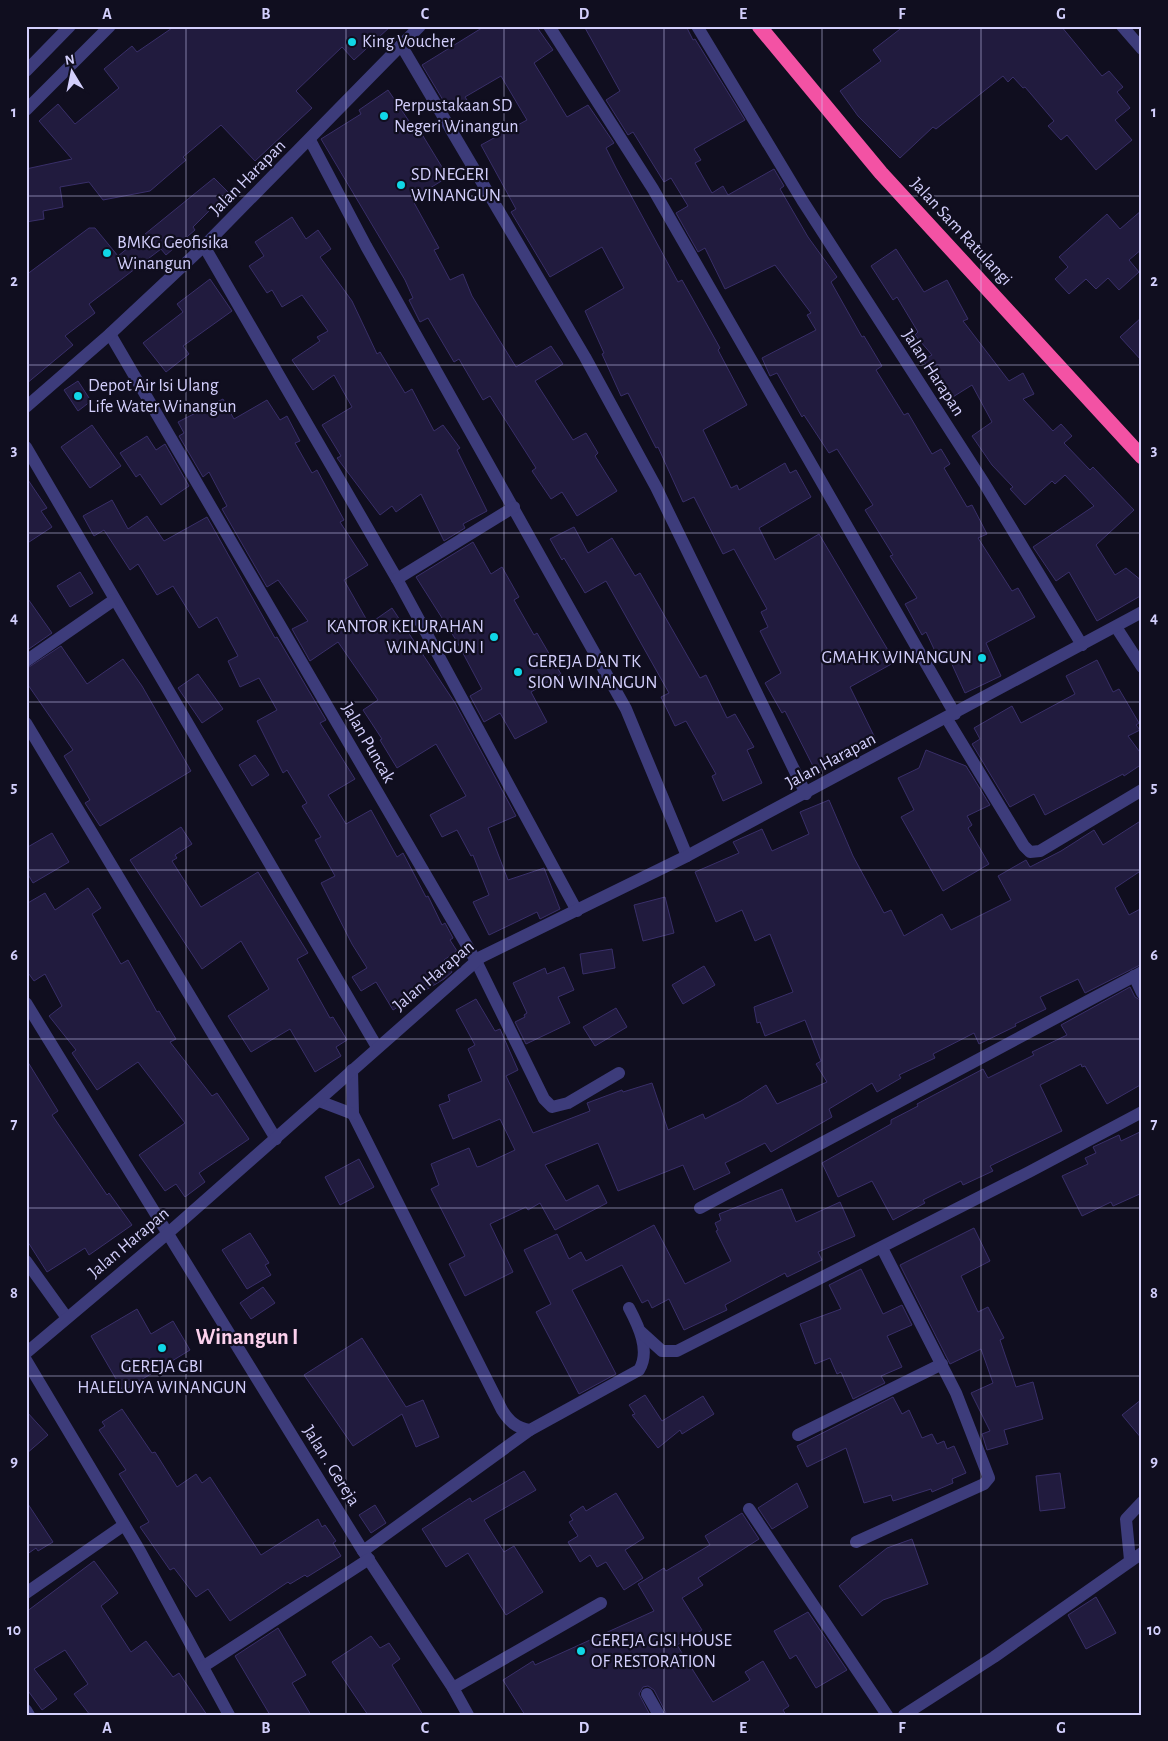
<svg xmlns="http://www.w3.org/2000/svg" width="1168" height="1741" viewBox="0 0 1168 1741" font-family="'Alegreya Sans',sans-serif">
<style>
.building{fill:#211b3e;stroke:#392f69}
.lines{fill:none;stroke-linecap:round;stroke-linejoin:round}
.minor{stroke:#3d3c7b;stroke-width:12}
.highway{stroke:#f352a4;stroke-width:15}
.grid{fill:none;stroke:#d3cffc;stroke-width:1;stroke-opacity:0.55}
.poi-dot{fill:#10d7e7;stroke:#100e1f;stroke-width:2}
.labels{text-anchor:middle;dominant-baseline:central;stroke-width:4.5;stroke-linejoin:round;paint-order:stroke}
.poi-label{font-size:18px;fill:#d3cffc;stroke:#100e1f;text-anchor:start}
.street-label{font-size:18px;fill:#d3cffc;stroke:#100e1f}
.district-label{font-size:22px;font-weight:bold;fill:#fcd1ed;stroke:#100e1f}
.neatline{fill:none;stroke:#d3cffc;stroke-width:2}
.grid-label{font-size:16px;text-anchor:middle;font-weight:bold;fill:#d3cffc}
</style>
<rect width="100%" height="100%" fill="#100e1f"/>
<g class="building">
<polygon points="175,26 391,26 354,60 342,47 296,91 312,108 255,161 221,125 183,157 186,160 150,191 103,200 89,182 60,187 63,207 43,211 44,219 26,222 26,169 72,159 39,121 58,104 75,124 119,88 104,69 132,46 137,52"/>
<polygon points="485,26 536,26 553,50 534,63 567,117 588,105 614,143 606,148 616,168 678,282 682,280 720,348 718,350 747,405 703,430 731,488 737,485 739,490 785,463 790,473 796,470 811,497 759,528 775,560 819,534 895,662 850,687 876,740 815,770 785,711 782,713 765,683 781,673 760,631 768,627 761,612 767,609 734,549 723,554 694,497 683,502 658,447 656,448 628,393 621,396 602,354 604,353 585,311 624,288 602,247 550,277 511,212 516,209 481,145 527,120 501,76 465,97 467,100 449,110 422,65"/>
<polygon points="584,26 686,26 693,40 695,39 745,120 694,149 701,160 695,163 712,193 723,186 728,195 774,169 784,186 780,189 808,237 837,277 831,282 862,337 864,336 882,366 876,370 904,415 908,413 932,454 941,449 950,464 944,468 967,507 972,505 987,534 978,538 1012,591 1018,588 1035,617 986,643 1001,676 965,693 950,660 941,664 926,632 922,635 905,604 917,598 890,556 893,555 865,510 873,505 837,449 829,453 804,415 802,417 777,373 770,376 762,358 816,330 807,315 811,313 775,265 725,289 705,248 698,252 676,213 688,206 671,178 664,182 633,132 628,135 606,100 620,91"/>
<polygon points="904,26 1061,26 1102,76 1109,71 1123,87 1117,92 1130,108 1115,120 1132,140 1096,170 1067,135 1061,140 1048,126 1054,121 1025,87 1023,88 1013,77 1008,82 1003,76 936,129 933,127 900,158 858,116 840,91 881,61 873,50"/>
<polygon points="388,90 417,133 420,131 448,177 412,199 439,248 434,250 450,280 463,274 472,296 516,367 551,346 563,364 535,381 573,440 586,433 598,453 595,456 617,491 577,516 562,492 551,499 532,471 536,468 490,396 483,400 459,359 454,362 428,318 420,322 409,300 413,298 405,280 321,139 361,114 359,110"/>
<polygon points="214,178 228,192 193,227 195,230 166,255 161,249 89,304 95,313 65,336 73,345 26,384 26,275 89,228 95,228 118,256"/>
<polygon points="1142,210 1142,249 1129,260 1139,272 1119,290 1108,278 1096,289 1086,279 1069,294 1055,279 1068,267 1059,257 1107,214 1120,229"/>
<polygon points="292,217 306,239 318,230 331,249 320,257 352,301 377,354 380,352 405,393 412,389 434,431 443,425 460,448 457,450 487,511 463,524 465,528 444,541 421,494 396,512 392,506 380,515 337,458 341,456 322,425 352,407 334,375 313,390 292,360 320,341 317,337 328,331 302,295 282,307 272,290 267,293 249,266 264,256 255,242"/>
<polygon points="896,249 924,292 947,280 968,319 963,321 1009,381 1023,373 1034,394 1023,399 1053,431 1061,424 1072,436 1064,443 1090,470 1093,467 1134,510 1096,545 1115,575 1126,568 1142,581 1142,595 1097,621 1069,572 1056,581 1033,547 1094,506 1065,475 1055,484 1052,481 1025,505 1010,489 1013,487 992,465 972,436 992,422 972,385 948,400 923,360 932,355 915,335 918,332 897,297 893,300 871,266"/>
<polygon points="210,279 232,311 183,346 189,354 166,372 143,343 183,312 177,304"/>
<polygon points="1142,317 1142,361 1120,337"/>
<polygon points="78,381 91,401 78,411 64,390"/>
<polygon points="223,399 234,419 267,400 280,420 287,416 300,441 295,443 312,473 317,470 344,520 340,522 368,565 344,580 369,624 392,608 455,703 516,816 488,828 508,880 544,868 560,909 540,919 537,912 489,935 473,902 489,895 473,855 471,856 457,830 442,837 430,815 466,796 436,744 397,768 380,740 382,739 363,710 378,700 338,642 310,661 292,629 308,621 278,580 267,587 222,509 227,506 209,472 203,477 179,436 184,433 178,422"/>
<polygon points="92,425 121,466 90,488 61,447"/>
<polygon points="147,436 156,450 165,444 189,486 161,505 140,474 136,477 120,453"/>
<polygon points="26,477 47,508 41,511 52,527 26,544"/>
<polygon points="112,500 128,529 147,516 164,541 207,517 275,638 277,637 326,720 320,723 355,779 328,795 346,824 371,810 397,857 403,853 426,897 428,896 442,925 445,923 453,938 450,940 457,951 444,960 452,972 444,979 393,1010 376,982 361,991 352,977 367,968 352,944 321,883 335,876 315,840 321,837 302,806 307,803 287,770 283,773 257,721 277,710 259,678 240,687 228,661 238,656 217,617 199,628 173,586 157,595 138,564 130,570 104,530 94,536 83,516"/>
<polygon points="574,527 588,553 612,538 635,576 640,573 700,678 706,675 727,718 735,714 754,747 747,750 762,783 723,801 712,776 716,774 686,721 675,726 661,697 669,693 606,581 585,593 564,558 562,560 550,539"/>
<polygon points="473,542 491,574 502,567 519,597 514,600 534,635 537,633 561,674 531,692 547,722 515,739 500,713 484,722 470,696 482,689 456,640 416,577"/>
<polygon points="80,572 93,593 70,607 57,586"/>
<polygon points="26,596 52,633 26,651"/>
<polygon points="61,646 87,684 123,659 142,686 191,771 100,826 85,803 90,800 64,756 73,750 26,682 26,669"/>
<polygon points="1097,660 1113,692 1119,689 1139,723 1136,725 1140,730 1128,736 1142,755 1142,764 1124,776 1123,774 1045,815 1034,794 1010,807 972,744 980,739 974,728 1012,706 1021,723 1075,694 1066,676"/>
<polygon points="198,674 223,709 202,723 178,688"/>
<polygon points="926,750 966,766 990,805 967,816 972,825 968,828 989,864 943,891 901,817 914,810 898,778 919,768"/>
<polygon points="255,755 269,775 252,786 239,765"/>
<polygon points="829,800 853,856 884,913 891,910 904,936 942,914 951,930 1011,900 998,876 1026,860 1030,867 1061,851 1094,830 1103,845 1142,820 1142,870 1115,888 1129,915 1142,908 1142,964 1085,993 1078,979 1040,997 1046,1009 1015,1024 1016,1026 979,1044 974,1033 933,1054 935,1058 899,1075 901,1078 877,1092 872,1083 829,1109 832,1117 771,1152 765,1143 725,1163 730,1173 694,1190 683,1165 618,1191 598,1143 545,1165 566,1201 598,1185 607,1203 555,1230 540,1203 528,1210 526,1207 490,1224 513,1272 465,1296 449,1264 465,1256 431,1189 439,1185 431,1164 469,1148 477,1167 481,1166 515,1150 500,1119 453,1139 439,1105 450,1101 448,1095 482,1081 468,1049 475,1045 456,1010 476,999 495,1031 500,1029 518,1070 506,1076 533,1133 590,1111 587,1103 622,1090 623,1092 652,1083 668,1130 703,1114 705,1119 741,1101 766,1085 777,1104 827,1082 816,1064 821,1061 805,1020 765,1036 760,1022 757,1023 754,1007 793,992 770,934 755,941 742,910 716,922 695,872 739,853 733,842 762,829 772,851 809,834 800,812"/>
<polygon points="181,827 192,844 175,855 177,858 172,861 201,907 258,872 308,953 297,959 330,1018 333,1017 347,1040 336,1047 341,1056 315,1072 290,1029 251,1052 228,1016 269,989 241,941 202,969 130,860"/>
<polygon points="52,833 69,862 33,883 26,871 26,848"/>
<polygon points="88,888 101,908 92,914 121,964 128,960 157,1012 159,1011 176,1039 170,1042 212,1096 217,1093 249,1139 199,1173 205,1182 185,1197 176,1184 165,1191 139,1155 185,1123 138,1062 97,1090 72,1053 76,1050 49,1016 62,1006 45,974 34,981 26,970 26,904 45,893 55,910"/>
<polygon points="665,897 674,933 643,941 634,905"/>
<polygon points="612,949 615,968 583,974 580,954"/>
<polygon points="704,966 715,985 683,1004 672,985"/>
<polygon points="564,967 574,990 558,997 570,1023 526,1044 515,1022 525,1017 524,1015 527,1013 513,983 545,968 547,974"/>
<polygon points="1130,987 1135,997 1142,1001 1142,1084 1107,1104 1085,1066 1082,1067 1081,1064 1040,1085 1062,1131 990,1166 993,1171 963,1185 961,1181 923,1200 925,1203 893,1220 872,1181 838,1197 822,1163 891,1124 891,1120 918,1106 917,1104 983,1069 988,1078 1034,1055 1032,1052 1067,1035 1061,1025"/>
<polygon points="616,1008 627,1027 595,1046 583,1027"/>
<polygon points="26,1059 58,1111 52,1115 107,1195 109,1193 132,1225 89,1255 85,1248 47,1272 26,1239"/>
<polygon points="1142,1131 1142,1193 1113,1206 1111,1202 1082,1216 1062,1176 1088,1164 1085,1158 1096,1153 1093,1147 1119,1135 1121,1141"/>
<polygon points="359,1159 374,1187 340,1205 325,1177"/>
<polygon points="782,1189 796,1222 840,1202 855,1236 818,1252 822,1260 787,1277 785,1273 725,1305 727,1310 684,1330 669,1299 652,1308 648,1300 642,1303 622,1265 572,1290 616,1374 579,1394 536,1312 551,1304 524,1250 557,1234 569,1259 581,1252 586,1261 654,1225 685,1284 731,1261 716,1231 718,1230 715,1223 721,1220 719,1214"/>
<polygon points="974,1228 990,1261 961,1276 978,1312 988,1307 1004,1338 1000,1340 1016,1387 1033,1382 1043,1419 1004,1430 1008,1444 987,1450 982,1434 990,1431 971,1393 993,1383 981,1349 950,1364 900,1265"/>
<polygon points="250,1233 269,1263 265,1265 271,1275 247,1289 222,1250"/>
<polygon points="861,1269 883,1314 902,1305 912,1325 887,1336 902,1367 881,1376 885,1383 853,1399 841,1372 837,1374 830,1358 815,1364 800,1324 841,1309 829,1285"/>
<polygon points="263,1287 275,1303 251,1319 240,1303"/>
<polygon points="137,1309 151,1334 173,1321 190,1350 123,1391 91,1336"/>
<polygon points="362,1338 406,1407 423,1400 439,1437 416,1447 402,1414 353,1446 304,1375"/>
<polygon points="645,1395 662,1421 703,1396 714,1414 682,1434 680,1430 658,1448 632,1415 635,1414 629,1405"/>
<polygon points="893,1397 902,1414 909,1410 922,1438 932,1434 937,1444 944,1441 947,1449 954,1446 966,1473 952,1479 953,1483 932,1492 931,1489 893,1501 891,1495 864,1503 846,1448 807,1467 797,1446"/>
<polygon points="1142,1399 1142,1439 1122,1415"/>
<polygon points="122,1409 152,1453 155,1452 177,1487 196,1474 202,1483 210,1477 261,1555 318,1519 322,1527 325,1525 336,1541 333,1543 341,1556 307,1577 305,1575 290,1584 288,1582 230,1621 208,1589 196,1597 174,1568 170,1570 140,1527 149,1522 119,1474 126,1470 99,1430 105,1426 102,1422"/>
<polygon points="26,1411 48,1435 26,1454"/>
<polygon points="524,1471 536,1490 484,1520 504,1552 514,1546 543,1592 506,1615 468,1553 446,1567 422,1529 470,1498 472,1502"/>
<polygon points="1060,1473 1065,1508 1040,1511 1036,1476"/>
<polygon points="797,1483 808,1507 772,1529 758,1508"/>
<polygon points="616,1493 644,1538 625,1550 643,1578 624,1590 606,1562 597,1567 590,1555 580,1562 568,1542 578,1536 569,1522 573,1520 570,1515 583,1506 586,1511"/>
<polygon points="26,1501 53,1542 38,1551 36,1548 26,1555"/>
<polygon points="375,1505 386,1523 371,1533 359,1515"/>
<polygon points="742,1513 759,1539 698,1578 703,1585 682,1598 702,1630 677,1645 713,1702 750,1680 745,1672 763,1661 789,1706 783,1710 786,1715 667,1715 654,1690 648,1686 643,1687 639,1694 650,1715 525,1715 503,1680 533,1661 535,1665 654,1611 638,1584 664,1568 666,1571 710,1545 705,1536"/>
<polygon points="912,1539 928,1584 883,1600 862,1616 839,1586 887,1548"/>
<polygon points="94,1561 118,1593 101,1606 131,1652 146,1641 173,1677 179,1673 207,1715 90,1715 74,1694 88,1684 65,1650 34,1669 57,1699 42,1710 26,1688 26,1612"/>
<polygon points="1096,1597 1116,1633 1086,1649 1068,1615"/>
<polygon points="808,1612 847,1670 816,1688 796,1655 790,1659 774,1631"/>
<polygon points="278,1628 306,1675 292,1683 311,1715 270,1715 235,1656"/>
<polygon points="371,1636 380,1648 389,1643 400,1659 392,1665 423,1715 368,1715 332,1662"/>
</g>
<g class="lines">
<g class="minor">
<polyline points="549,26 653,189 955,714"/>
<polyline points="697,26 802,200 984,483 1082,645"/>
<polyline points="1122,26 1142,49"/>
<polyline points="401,45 585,357 656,487 806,794"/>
<polyline points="26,71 70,26"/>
<polyline points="26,110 110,26"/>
<polyline points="310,140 366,246 626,709 687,856"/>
<polyline points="204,246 397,579 577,911"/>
<polyline points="110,334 476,961 544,1099 552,1107 568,1103 619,1073"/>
<polyline points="26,407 110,334 204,246 420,26"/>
<polyline points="26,447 377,1047"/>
<polyline points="397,579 514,507"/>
<polyline points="1116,627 1142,667"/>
<polyline points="26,661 114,600"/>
<polyline points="947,719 1024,846 1030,852 1040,851 1142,790"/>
<polyline points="26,723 276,1139"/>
<polyline points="1134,976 1142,993"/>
<polyline points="26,1003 363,1551 453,1688 468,1715"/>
<path d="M352,1070l1,44 149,296c7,11 14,18 28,20l109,-60c12,-19 -1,-45 -10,-62"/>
<polyline points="319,1101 353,1114"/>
<polyline points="700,1208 1142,972"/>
<polyline points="26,1261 67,1318"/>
<polyline points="641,1332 662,1351 677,1351 1029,1172 1142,1112"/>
<polyline points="26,1353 167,1234 481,957 687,856 1142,612"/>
<polyline points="26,1360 140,1551 229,1715"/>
<polyline points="798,1435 942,1364"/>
<polyline points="749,1509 887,1715"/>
<polyline points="856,1542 984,1484 989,1478 956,1393 882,1248"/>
<polyline points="363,1551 530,1430"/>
<polyline points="1130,1560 1126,1519 1142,1502"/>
<polyline points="26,1593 124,1525"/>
<polyline points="204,1666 369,1559"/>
<polyline points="453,1688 601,1603"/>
<polyline points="647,1694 659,1715"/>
<polyline points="26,1710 29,1715"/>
<polyline points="904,1715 994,1657 1142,1553"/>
</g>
<polyline class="highway" points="759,26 881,173 1142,457"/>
</g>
<path class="grid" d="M186,26v1689M346,26v1689M504,26v1689M664,26v1689M822,26v1689M981,26v1689M26,196h1116M26,365h1116M26,533h1116M26,702h1116M26,870h1116M26,1039h1116M26,1208h1116M26,1376h1116M26,1545h1116"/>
<g class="poi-dot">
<circle cx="352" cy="42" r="5"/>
<circle cx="384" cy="116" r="5"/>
<circle cx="401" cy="185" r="5"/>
<circle cx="107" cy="253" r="5"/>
<circle cx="78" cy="396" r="5"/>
<circle cx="494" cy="637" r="5"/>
<circle cx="982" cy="658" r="5"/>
<circle cx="518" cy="672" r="5"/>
<circle cx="162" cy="1348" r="5"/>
<circle cx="581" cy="1651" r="5"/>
</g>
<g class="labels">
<g class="poi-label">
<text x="362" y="42">King Voucher</text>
<text x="394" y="106">Perpustakaan SD<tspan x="394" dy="21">Negeri Winangun</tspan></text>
<text x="411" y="175">SD NEGERI<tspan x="411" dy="21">WINANGUN</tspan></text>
<text x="117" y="243">BMKG Geofisika<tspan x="117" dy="21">Winangun</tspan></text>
<text x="88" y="386">Depot Air Isi Ulang<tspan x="88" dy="21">Life Water Winangun</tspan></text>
<text x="484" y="627" text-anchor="end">KANTOR KELURAHAN<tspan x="484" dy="21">WINANGUN I</tspan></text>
<text x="972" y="658" text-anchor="end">GMAHK WINANGUN</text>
<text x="528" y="662">GEREJA DAN TK<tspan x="528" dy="21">SION WINANGUN</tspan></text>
<text x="162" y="1367" text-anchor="middle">GEREJA GBI<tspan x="162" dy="21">HALELUYA WINANGUN</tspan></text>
<text x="591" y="1641">GEREJA GISI HOUSE<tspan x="591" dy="21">OF RESTORATION</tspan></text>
</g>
<g class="street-label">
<text transform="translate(248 178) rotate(-45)">Jalan Harapan</text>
<text transform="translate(961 232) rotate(47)">Jalan Sam Ratulangi</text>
<text transform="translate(933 373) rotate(57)">Jalan Harapan</text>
<text transform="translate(368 743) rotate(60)">Jalan Puncak</text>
<text transform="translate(831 761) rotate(-28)">Jalan Harapan</text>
<text transform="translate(434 976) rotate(-40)">Jalan Harapan</text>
<text transform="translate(129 1243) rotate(-40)">Jalan Harapan</text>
<text transform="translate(331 1466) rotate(58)">Jalan . Gereja</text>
</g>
<g class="district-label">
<text x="247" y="1337">Winangun I</text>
</g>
</g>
<rect width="1168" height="1741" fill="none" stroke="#100e1f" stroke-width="55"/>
<g transform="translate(72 72) rotate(350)" stroke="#100e1f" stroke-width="4" paint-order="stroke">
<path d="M0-4L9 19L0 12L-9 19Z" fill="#d3cffc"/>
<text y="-8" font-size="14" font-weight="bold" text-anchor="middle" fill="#d3cffc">N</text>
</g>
<rect x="28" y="28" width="1112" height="1686" class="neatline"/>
<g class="grid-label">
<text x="107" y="19">A</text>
<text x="266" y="19">B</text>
<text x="425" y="19">C</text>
<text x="584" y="19">D</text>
<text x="743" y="19">E</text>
<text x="902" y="19">F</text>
<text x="1061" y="19">G</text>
<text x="14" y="117">1</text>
<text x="1154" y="117">1</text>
<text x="14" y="286">2</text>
<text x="1154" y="286">2</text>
<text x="14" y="455">3</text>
<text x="1154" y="455">3</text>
<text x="14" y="623">4</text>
<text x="1154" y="623">4</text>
<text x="14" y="792">5</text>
<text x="1154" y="792">5</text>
<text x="14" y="960">6</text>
<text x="1154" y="960">6</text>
<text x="14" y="1129">7</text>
<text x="1154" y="1129">7</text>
<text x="14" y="1298">8</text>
<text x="1154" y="1298">8</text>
<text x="14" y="1466">9</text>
<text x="1154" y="1466">9</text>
<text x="14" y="1635">10</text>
<text x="1154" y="1635">10</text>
<text x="107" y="1733">A</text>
<text x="266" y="1733">B</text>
<text x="425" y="1733">C</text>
<text x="584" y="1733">D</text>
<text x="743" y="1733">E</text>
<text x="902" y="1733">F</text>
<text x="1061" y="1733">G</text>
</g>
</svg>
